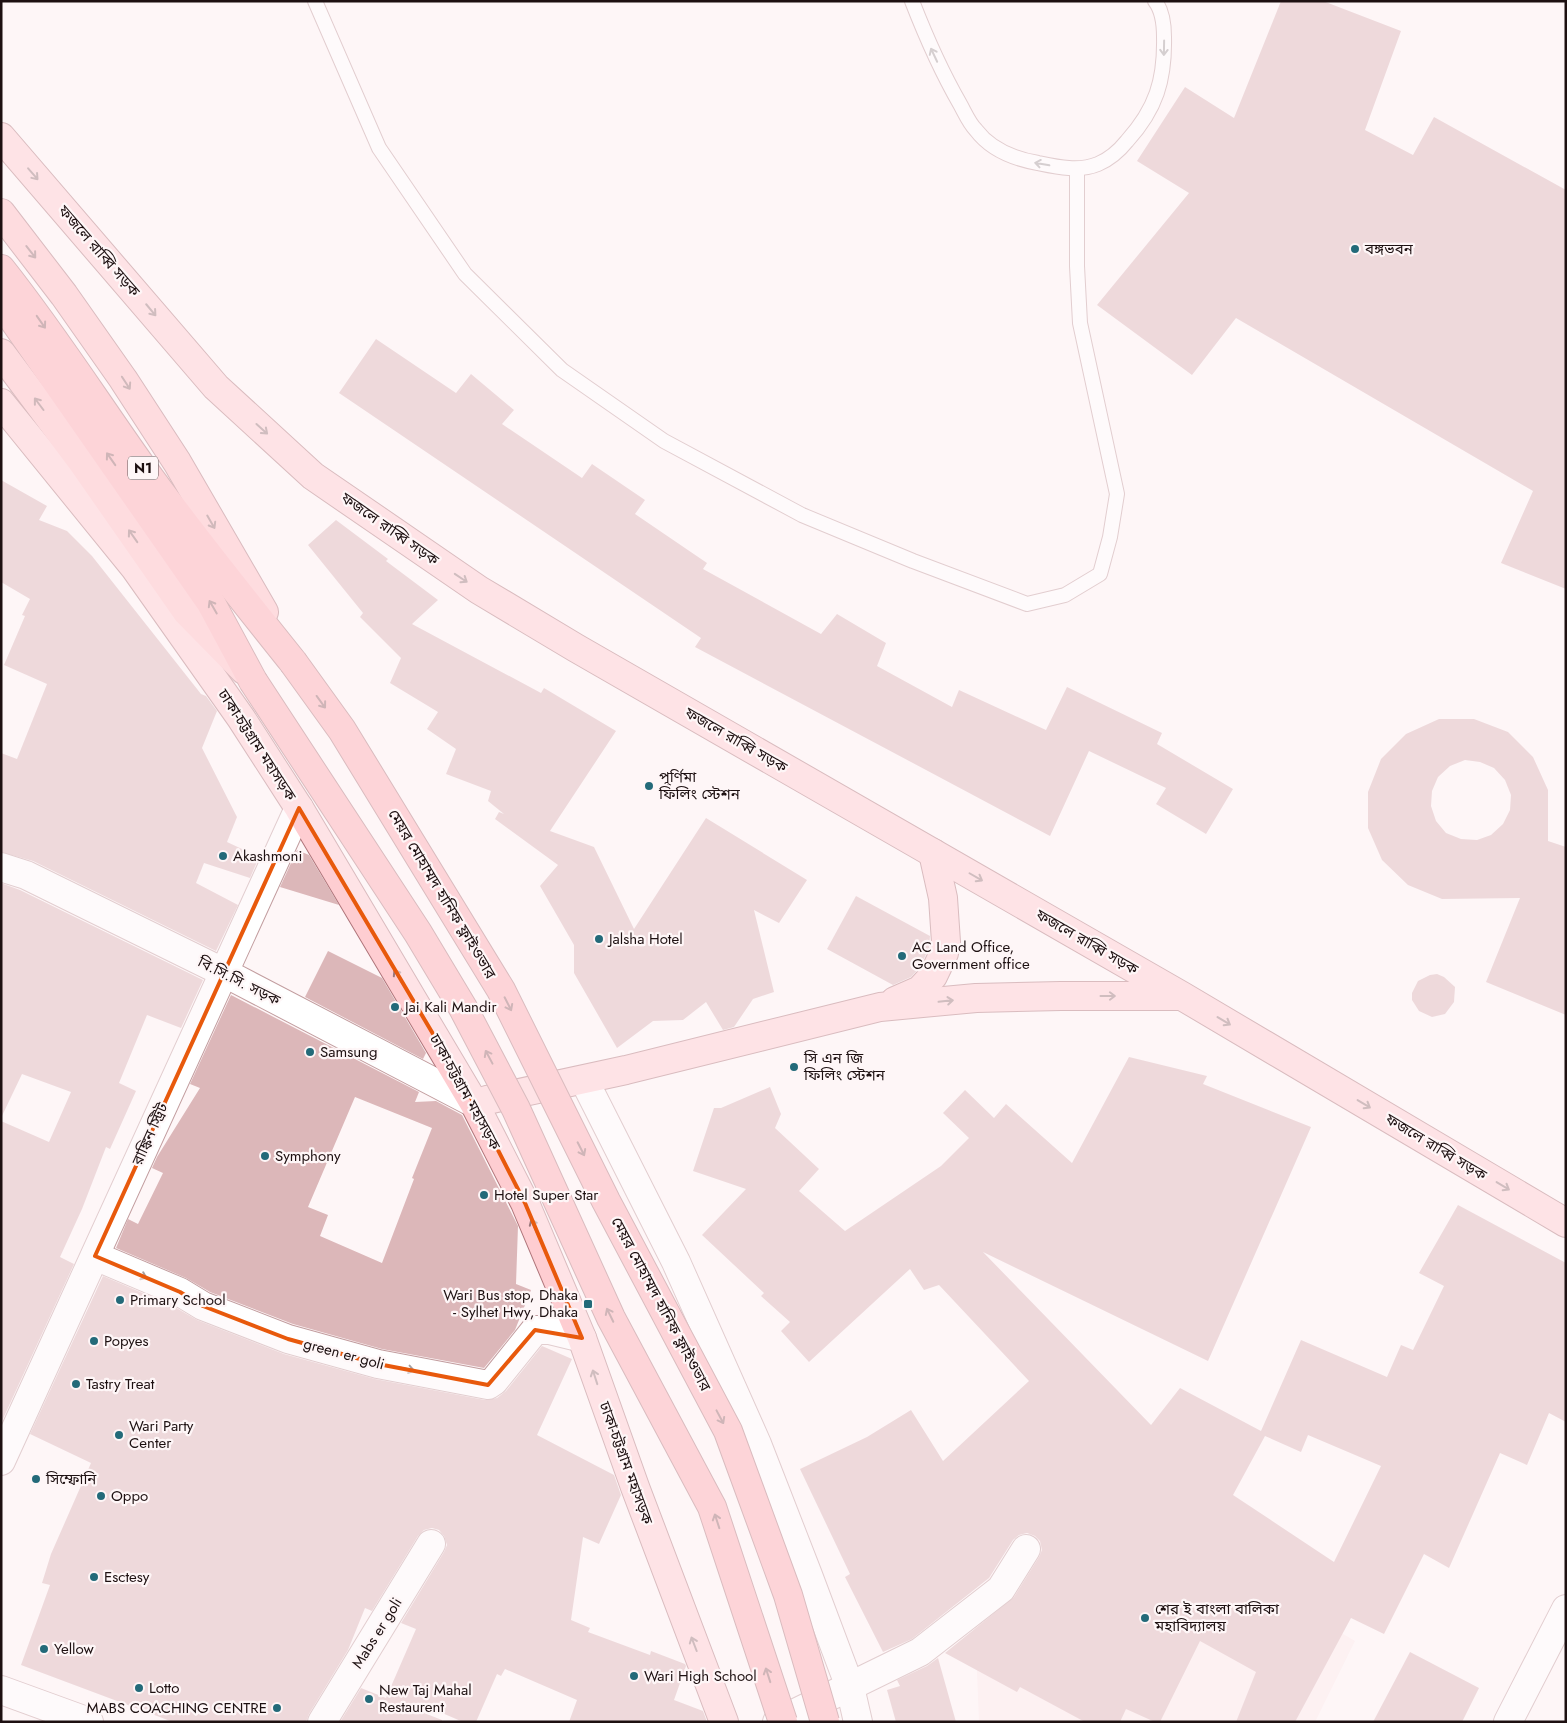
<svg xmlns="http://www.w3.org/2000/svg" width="1567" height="1723" viewBox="0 0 1567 1723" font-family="Jost,'Noto Sans Bengali',sans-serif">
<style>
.built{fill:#fdeaeb}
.building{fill:#dcb7b9;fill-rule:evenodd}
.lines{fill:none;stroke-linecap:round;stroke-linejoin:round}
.service-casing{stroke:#c29d9f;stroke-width:16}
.minor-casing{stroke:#c29d9f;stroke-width:30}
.tertiary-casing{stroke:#c29d9f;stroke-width:30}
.primary-casing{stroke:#af757a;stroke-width:30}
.trunk-casing{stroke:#af757a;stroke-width:30}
.motorway-casing{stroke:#af757a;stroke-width:30}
.service{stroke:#fff;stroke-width:14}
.minor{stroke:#fff;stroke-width:28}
.tertiary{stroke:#fff;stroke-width:28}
.primary{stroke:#fecdd1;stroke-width:28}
.trunk{stroke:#febcc2;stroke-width:28}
.motorway{stroke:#fdacb2;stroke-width:28}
.motorway-bridge-casing{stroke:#af757a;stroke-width:30;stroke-linecap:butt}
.motorway-bridge{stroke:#fdacb2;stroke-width:28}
.oneway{stroke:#a59fa0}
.oneway2{stroke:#99787b}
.oneway3{stroke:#996f72}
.oneway4{stroke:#98666a}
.marked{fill:none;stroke:#e8590c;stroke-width:4;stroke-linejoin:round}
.poi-dot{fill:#236a79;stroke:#fef6f7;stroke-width:2}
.labels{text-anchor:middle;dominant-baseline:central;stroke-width:4.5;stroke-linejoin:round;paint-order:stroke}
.shield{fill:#fef6f7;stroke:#605556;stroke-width:1}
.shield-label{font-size:14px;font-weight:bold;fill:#1d1011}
.poi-label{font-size:15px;fill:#1d1011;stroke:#fef6f7;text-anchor:start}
.street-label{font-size:15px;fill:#1d1011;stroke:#fef6f7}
</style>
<rect width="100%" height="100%" fill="#fef6f7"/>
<polygon class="built" points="1077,1479 1355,1641 1315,1722 979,1722 974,1595"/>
<g class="building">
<polygon points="1281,1 1323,1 1401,31 1365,130 1413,155 1434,117 1566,190 1566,589 1501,563 1533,491 1236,318 1192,375 1097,305 1189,193 1137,161 1185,87 1234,118"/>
<polygon points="376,339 456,393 471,374 514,410 502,424 582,478 592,464 645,500 635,514 707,563 703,569 821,634 837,614 886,643 877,666 952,707 959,690 1046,730 1067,687 1162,733 1157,744 1233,789 1206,834 1156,804 1166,788 1089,751 1050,836 695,647 701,638 339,393"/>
<polygon points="1,480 47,506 39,520 67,531 92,556 201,694 206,696 217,711 202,748 237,817 227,842 259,857 250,878 204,863 196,883 238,905 216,951 33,861 1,852 1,753 17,759 47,684 4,665 25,616 22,615 30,599 1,582"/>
<polygon points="336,520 388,559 386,561 438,600 412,624 541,693 544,688 616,731 550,831 594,847 634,929 706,818 807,880 779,923 754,910 774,992 753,999 734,1027 723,1030 706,1002 683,1020 653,1021 617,1048 574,973 574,945 540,886 558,865 495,819 499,812 504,814 488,801 491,791 446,774 456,749 427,729 438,712 390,683 401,658 360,617 363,613 308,545"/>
<path d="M1439,719h35l34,13 25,25 15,33v51l18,6v168l-80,-33 34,-84 -78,1 -34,-14 -26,-25 -14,-32v-36l13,-33 25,-25zM1465,760l15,2 14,6 11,12 6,15 -1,15 -7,14 -12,11 -14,5 -16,-1 -15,-6 -10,-12 -5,-15 1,-15 6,-14 12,-11z"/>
<polygon points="297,850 309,855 339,905 280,887"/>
<polygon points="1,883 20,890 203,980 181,1028 147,1015 119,1083 136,1091 110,1149 106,1147 82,1209 60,1257 74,1264 2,1421 1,1121 49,1142 71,1092 22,1074 1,1118"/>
<polygon points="856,896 930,936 929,948 920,967 911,977 893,985 827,949"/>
<polygon points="328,951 382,978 426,1053 423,1059 305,997"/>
<polygon points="1437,974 1444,977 1455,987 1454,1002 1445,1014 1432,1017 1419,1011 1412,1000 1412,993 1418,981 1430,975"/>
<path d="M231,995l188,97 -4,10 21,-1 26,14 56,111 -2,58 15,6 -16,40 -31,38 -102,-19 -89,-25 -83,-32 -24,-14 -70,-30 12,-29 10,5 25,-51 -11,-5 5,-11 43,-69 -10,-4zM355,1097l77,31 -20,50 2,1 -32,84 -62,-27 8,-21 -20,-8z"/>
<path d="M1129,1057l78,19 -4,8 108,43 -103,234 -225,-109 168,173 29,-37 81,43 40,-91 86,37 14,-32 12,5 31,-64 -25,-13 39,-68 108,58v159l-17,-9 -22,52 -27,-12 -51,115 -25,-14 -40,80 -33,-16 -56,104h-59l20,-50 -56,-31 -40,81h-5l-29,-13 -6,13h-35l-65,-35 -3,5 -72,-39 69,-56 25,-40 3,-7 -2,-9 -5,-5 -8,-3 -8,2 -6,5 -24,38 -77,61 -29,13 -38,-75 5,-3 -50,-105 67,-32 44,-27 32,51 86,-80 -90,-96 -15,5 -14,-21 -101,93 -28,-31 9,-9 -29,-26 3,-3 -62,-58 44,-46 -53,-18 21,-63h7l49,-21 11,27 -6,14 44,41 -20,22 46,40 96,-65 28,-28 -26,-25 22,-23 29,28 12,-14 66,59zM1308,1435l73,31 -47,96 -101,-67 32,-59 36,16z"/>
<polygon points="103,1276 173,1306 197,1320 284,1354 375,1379 485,1400 497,1398 506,1391 542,1346 572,1359 537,1435 614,1475 621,1495 599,1544 583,1537 571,1620 590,1628 588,1632 650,1655 651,1651 685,1664 686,1666 674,1700 703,1711 707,1722 569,1722 577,1700 505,1669 501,1676 497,1674 476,1722 463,1722 426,1706 424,1713 442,1720 442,1722 340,1722 361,1688 386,1698 416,1629 401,1623 444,1552 447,1545 444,1536 439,1530 432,1528 424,1530 418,1536 372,1611 365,1608 348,1650 309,1714 306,1722 173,1722 21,1665 50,1585 42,1583 51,1554 91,1463 30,1434"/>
<polygon points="1410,1652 1479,1688 1462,1722 1373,1722"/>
<polygon points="938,1658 956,1722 896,1722 887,1690 900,1686 897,1680 927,1666"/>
</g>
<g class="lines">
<defs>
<g id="service">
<polyline points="315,1 379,148 465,274 562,370 664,441 802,515 913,561 1027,604 1065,595 1100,574 1110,537 1117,494 1080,323 1077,266 1077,169"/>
<path d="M912,1c14,36 29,70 48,103 5,9 9,19 16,26 15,20 39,29 62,33 19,4 41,9 60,1 12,-5 21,-13 29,-23 29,-32 38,-61 37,-104 0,-11 -2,-27 -9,-36"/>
</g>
<g id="minor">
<polyline points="1,867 26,875 223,972 474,1103"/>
<polyline points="95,1256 180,1292 203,1306 288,1339 378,1364 488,1385 494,1381 535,1330 549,1330 582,1338"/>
<polyline points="1,1461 299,808"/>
<polyline points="1,1690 89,1722"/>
<polyline points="322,1722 431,1544"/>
<polyline points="777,1722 920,1652 1001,1589 1026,1549"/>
<polyline points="1508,1722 1566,1609"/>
</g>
<polyline id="tertiary" points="584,1080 676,1262 757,1444 808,1575 850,1687 858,1722"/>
<g id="primary">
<polyline points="1,137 216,387 313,476 479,590 576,648 1182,996 1566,1223"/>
<polyline points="1,403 135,568 241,718 299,808 474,1103 525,1203 582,1338 635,1487 724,1722"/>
<polyline points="895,1001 920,990 933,976 944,953 946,942 943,898 933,853"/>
<polyline points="487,1100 626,1070 880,1007 976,998 1061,996 1180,996"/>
</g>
<g id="trunk">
<polyline points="1,213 64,295 123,379 177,462 264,612"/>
<polyline points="1,353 81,460 187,612 244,670"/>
</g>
<g id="motorway">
<path d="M1,269c51,64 94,132 141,198 48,67 100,131 151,195"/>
<polyline points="1,302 211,603 253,681"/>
</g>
</defs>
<use href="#service" class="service-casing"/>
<use href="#minor" class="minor-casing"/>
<use href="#tertiary" class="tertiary-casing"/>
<use href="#primary" class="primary-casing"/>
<use href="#trunk" class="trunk-casing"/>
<use href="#motorway" class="motorway-casing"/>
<use href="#service" class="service"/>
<use href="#minor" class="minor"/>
<use href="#tertiary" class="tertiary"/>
<use href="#primary" class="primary"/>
<use href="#trunk" class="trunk"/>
<use href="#motorway" class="motorway"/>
<defs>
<g id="motorway-bridge">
<polyline points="293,662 342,730 501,990 606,1201 728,1431 788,1595 825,1722"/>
<polyline points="253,681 418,933 463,1008 516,1109 611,1318 712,1507 783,1722"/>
</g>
</defs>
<use href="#motorway-bridge" class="motorway-bridge-casing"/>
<use href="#motorway-bridge" class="motorway-bridge"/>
</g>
<defs><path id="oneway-shaft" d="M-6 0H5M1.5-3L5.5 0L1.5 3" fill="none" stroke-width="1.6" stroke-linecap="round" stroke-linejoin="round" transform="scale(1.25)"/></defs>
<g class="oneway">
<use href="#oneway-shaft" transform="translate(1164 48) rotate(91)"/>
<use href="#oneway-shaft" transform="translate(934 55) rotate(-115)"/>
<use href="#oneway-shaft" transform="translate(1042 164) rotate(-170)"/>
<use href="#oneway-shaft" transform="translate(140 1275) rotate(23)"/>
<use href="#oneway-shaft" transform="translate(407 1369) rotate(11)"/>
</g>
<g class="oneway2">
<use href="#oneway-shaft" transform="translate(33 174) rotate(49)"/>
<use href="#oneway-shaft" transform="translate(151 310) rotate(50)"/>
<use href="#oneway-shaft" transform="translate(262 429) rotate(42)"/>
<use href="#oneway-shaft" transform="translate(461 578) rotate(34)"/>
<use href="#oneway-shaft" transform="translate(976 877) rotate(30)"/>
<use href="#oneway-shaft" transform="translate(398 976) rotate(-121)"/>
<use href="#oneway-shaft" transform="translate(1108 996)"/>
<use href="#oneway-shaft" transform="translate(946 1001) rotate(-6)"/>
<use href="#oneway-shaft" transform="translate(1224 1021) rotate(31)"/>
<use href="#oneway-shaft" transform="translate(1364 1104) rotate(31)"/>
<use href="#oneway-shaft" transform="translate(1503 1186) rotate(31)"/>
<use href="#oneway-shaft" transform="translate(534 1226) rotate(-113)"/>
<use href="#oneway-shaft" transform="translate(595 1377) rotate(-108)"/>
<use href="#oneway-shaft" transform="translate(694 1644) rotate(-111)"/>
</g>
<g class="oneway3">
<use href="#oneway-shaft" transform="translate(31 252) rotate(52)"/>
<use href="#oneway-shaft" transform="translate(126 383) rotate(57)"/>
<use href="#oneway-shaft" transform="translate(39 404) rotate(-127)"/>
<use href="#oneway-shaft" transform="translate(211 522) rotate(60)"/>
<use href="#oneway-shaft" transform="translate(133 536) rotate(-125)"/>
</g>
<g class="oneway4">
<use href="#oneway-shaft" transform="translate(41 322) rotate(55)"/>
<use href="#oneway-shaft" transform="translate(111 459) rotate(-125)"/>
<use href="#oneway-shaft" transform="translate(213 607) rotate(-120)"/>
<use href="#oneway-shaft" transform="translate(321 702) rotate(54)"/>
<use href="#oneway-shaft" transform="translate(508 1004) rotate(63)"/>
<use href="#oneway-shaft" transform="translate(489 1057) rotate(-118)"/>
<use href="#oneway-shaft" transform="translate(581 1149) rotate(63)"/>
<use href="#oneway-shaft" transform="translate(610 1315) rotate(-116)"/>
<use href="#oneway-shaft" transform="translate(720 1417) rotate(62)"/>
<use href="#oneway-shaft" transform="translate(717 1521) rotate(-108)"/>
<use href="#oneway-shaft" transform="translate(768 1675) rotate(-108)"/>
</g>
<path d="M0 0H1567V1723H0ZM299,808l175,295 51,100 57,135 -47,-8 -47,55 -110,-21 -90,-25 -85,-33 -23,-14 -85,-36z" fill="#fef6f7" fill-opacity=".55" fill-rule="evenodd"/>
<path class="marked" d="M299,808l175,295 51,100 57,135 -47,-8 -47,55 -110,-21 -90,-25 -85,-33 -23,-14 -85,-36z"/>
<g class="poi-dot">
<circle cx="1355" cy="249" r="5"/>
<circle cx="649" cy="786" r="5"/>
<circle cx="223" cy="856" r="5"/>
<circle cx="599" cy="939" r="5"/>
<circle cx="902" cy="956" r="5"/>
<circle cx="395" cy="1007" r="5"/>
<circle cx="310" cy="1052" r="5"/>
<circle cx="794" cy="1067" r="5"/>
<circle cx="265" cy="1156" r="5"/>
<circle cx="484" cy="1195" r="5"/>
<circle cx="120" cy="1300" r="5"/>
<rect x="583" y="1299" width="10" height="10" rx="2.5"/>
<circle cx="94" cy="1341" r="5"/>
<circle cx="76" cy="1384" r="5"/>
<circle cx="119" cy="1435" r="5"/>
<circle cx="36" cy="1479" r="5"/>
<circle cx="101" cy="1496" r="5"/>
<circle cx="94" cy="1577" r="5"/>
<circle cx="1145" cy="1618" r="5"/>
<circle cx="44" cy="1649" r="5"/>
<circle cx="634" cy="1676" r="5"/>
<circle cx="139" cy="1688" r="5"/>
<circle cx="369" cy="1699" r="5"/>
<circle cx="277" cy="1708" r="5"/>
</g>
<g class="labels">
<rect class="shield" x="128" y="456.5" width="30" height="23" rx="4"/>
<g class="shield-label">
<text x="143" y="468">N1</text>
</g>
<g class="poi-label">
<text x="1365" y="249">বঙ্গভবন</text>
<text x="659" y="777">পূর্ণিমা<tspan x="659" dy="17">ফিলিং স্টেশন</tspan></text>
<text x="233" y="856">Akashmoni</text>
<text x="609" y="939">Jalsha Hotel</text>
<text x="912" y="947">AC Land Office,<tspan x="912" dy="17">Government office</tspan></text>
<text x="405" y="1007">Jai Kali Mandir</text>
<text x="320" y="1052">Samsung</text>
<text x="804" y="1058">সি এন জি<tspan x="804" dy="17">ফিলিং স্টেশন</tspan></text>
<text x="275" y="1156">Symphony</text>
<text x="494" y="1195">Hotel Super Star</text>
<text x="578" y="1295" text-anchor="end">Wari Bus stop, Dhaka<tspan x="578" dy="17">- Sylhet Hwy, Dhaka</tspan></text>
<text x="130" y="1300">Primary School</text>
<text x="104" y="1341">Popyes</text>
<text x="86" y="1384">Tastry Treat</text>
<text x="129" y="1426">Wari Party<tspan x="129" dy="17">Center</tspan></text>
<text x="46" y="1479">সিম্ফোনি</text>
<text x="111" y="1496">Oppo</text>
<text x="104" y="1577">Esctesy</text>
<text x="1155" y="1609">শের ই বাংলা বালিকা<tspan x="1155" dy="17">মহাবিদ্যালয়</tspan></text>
<text x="54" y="1649">Yellow</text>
<text x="644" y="1676">Wari High School</text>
<text x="149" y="1688">Lotto</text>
<text x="379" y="1690">New Taj Mahal<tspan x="379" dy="17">Restaurent</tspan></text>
<text x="267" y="1708" text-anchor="end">MABS COACHING CENTRE</text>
</g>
<g class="street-label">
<text transform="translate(99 251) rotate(49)">ফজলে রাব্বি সড়ক</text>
<text transform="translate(390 529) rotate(35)">ফজলে রাব্বি সড়ক</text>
<text transform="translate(736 740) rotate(30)">ফজলে রাব্বি সড়ক</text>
<text transform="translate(257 745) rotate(57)">ঢাকা-চট্টগ্রাম মহাসড়ক</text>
<text transform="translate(442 894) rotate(59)">মেয়র মোহাম্মদ হানিফ ফ্লাইওভার</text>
<text transform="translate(1087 942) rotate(30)">ফজলে রাব্বি সড়ক</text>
<text transform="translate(239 981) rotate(27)">বি.সি.সি. সড়ক</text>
<text transform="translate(465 1092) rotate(61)">ঢাকা-চট্টগ্রাম মহাসড়ক</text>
<text transform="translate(150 1134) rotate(-66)">রাঙ্কিন স্ট্রিট</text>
<text transform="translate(1436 1147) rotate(31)">ফজলে রাব্বি সড়ক</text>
<text transform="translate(661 1304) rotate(62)">মেয়র মোহাম্মদ হানিফ ফ্লাইওভার</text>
<text transform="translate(344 1354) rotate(15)">green er goli</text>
<text transform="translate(626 1463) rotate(70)">ঢাকা-চট্টগ্রাম মহাসড়ক</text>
<text transform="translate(377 1633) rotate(-58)">Mabs er goli</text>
</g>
</g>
<rect width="1567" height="1723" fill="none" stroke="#1d1011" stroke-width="5"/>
</svg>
